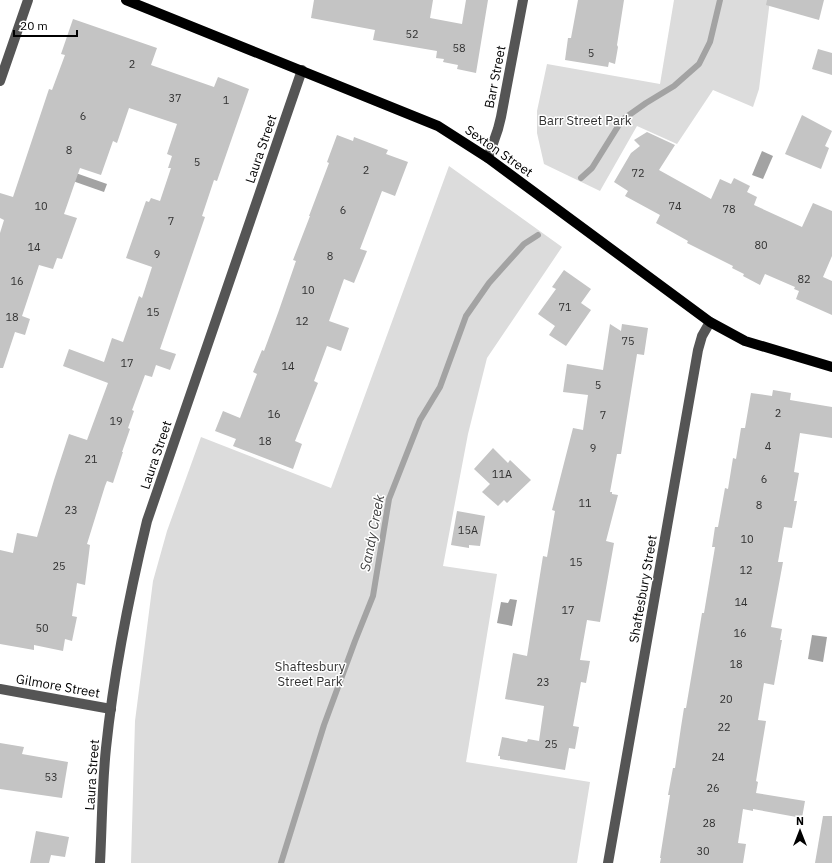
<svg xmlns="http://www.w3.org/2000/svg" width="832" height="863" viewBox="0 0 832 863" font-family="'IBM Plex Sans',sans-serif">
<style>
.green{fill:#dcdcdc}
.water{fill:#a3a3a3}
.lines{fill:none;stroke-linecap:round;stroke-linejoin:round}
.stream{stroke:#a3a3a3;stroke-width:6}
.building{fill:#c4c4c4}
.minor{stroke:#555;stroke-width:10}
.major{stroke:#000;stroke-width:10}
.labels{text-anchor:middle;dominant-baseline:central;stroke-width:3;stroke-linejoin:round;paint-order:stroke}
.number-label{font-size:11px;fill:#313131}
.street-label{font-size:13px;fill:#000;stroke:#fff}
.park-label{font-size:13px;fill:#333;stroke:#fff}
.water-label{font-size:14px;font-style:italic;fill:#444;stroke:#fff}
</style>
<rect width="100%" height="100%" fill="#fff"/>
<g class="green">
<polygon points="674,0 770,0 759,89 753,107 713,90 677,144 637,126 600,191 544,164 537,133 537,111 547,64 660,84"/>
<polygon points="449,166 562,247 487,358 468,434 443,566 497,574 466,762 590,782 577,863 131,863 135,721 153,581 167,531 201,437 331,488"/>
</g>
<g class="water">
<polygon points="762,151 773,156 763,179 752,175"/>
<polygon points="33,158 107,184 104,192 30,166"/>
<polygon points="510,599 517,600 512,626 497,623 501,602 508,603"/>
<polygon points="812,635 827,637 823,662 808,659"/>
</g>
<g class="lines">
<g class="stream">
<polyline points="581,178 592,168 622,120 646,103 674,86 699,64 710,42 720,0"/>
<polyline points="281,863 324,725 355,641 373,596 389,499 420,420 440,387 466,316 489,283 524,244 538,235"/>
</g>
</g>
<g class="building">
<polygon points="314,0 433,0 430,18 462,24 466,0 488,0 476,73 457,69 458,65 443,62 444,59 436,58 437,51 373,40 375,30 311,18"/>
<polygon points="578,0 624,0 617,45 618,47 615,64 609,62 608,67 565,60 568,38 571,38"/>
<polygon points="767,0 824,0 819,20 766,5"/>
<polygon points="73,19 157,48 151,65 214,87 218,77 249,89 217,181 214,180 202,216 205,217 160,349 176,354 170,370 156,365 152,377 145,375 132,410 134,411 128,428 130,429 122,452 123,452 113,483 107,481 105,486 87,544 90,545 85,585 77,583 72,616 77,617 72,641 65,639 63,651 34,645 34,650 0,644 0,550 13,553 17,533 37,537 54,480 69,434 87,440 108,383 63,366 69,349 104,362 112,338 123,342 139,296 142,298 152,267 126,258 146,201 149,202 151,198 160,201 171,168 168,168 172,156 167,154 177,124 129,108 117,143 113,141 101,175 80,168 64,214 77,218 62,259 57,258 53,269 39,265 22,316 30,319 25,335 15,332 3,368 0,368 0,233 4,220 0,218 0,193 13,197 49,89 52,90 65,55 61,54"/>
<polygon points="818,49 832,53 832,75 812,69"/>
<polygon points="802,115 832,131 825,146 829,148 821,169 785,154"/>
<polygon points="647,132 675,145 659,170 711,199 720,179 731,184 734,178 750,186 747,192 757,197 754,205 802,227 813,203 832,211 832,256 823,277 832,281 832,315 796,299 799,291 794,289 795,287 765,274 760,285 743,276 744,274 732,268 733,266 687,243 688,241 656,223 660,215 625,196 628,191 614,182 631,153 640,146 634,140"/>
<polygon points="337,135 353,141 354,137 388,150 386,154 408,162 395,196 382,191 360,249 367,251 354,283 344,279 329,321 349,328 341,351 327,346 314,381 318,383 295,441 302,444 293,469 233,446 236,439 215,431 223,411 240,418 257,374 253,372 262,350 264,351 278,313 296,261 293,260 310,216 309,216 329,163 327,162"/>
<polygon points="564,270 591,289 581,303 591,310 566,346 549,335 555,326 538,314 556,289 552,287"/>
<polygon points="610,324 621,331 622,324 648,328 644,355 637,354 621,454 617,454 610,492 612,492 612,494 618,495 606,541 614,543 600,622 587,620 580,660 590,661 586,683 581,682 573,726 579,727 575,749 569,748 565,770 500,759 500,756 498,756 502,737 527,742 528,739 539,741 544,706 505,699 513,653 527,656 543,556 547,557 555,511 552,510 573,428 583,430 588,395 563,392 567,364 603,370"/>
<polygon points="773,390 791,393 790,400 832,407 832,438 800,433 794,472 799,473 794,501 797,501 792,528 784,527 778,562 783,562 771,627 782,629 780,640 782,640 774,685 764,683 758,720 766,721 756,781 758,782 756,793 805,801 802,818 753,809 753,811 743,809 738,843 746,844 743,863 660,863 661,858 660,858 670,795 668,795 673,768 675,768 681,727 684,708 686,708 702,613 704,613 715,547 712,547 715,527 718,527 725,488 728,489 733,458 736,459 741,428 745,428 751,393 772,396"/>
<polygon points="493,448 508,463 510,460 531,480 507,503 504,500 498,506 482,492 490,484 474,469"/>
<polygon points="457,511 485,516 480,546 469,545 469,548 451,545"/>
<polygon points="0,743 24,747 22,754 68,762 62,798 0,789"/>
<polygon points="823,816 832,816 832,863 815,863"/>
<polygon points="36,831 69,837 65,857 51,855 49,863 30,863"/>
</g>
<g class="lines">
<g class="minor">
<polyline points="0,81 28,0"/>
<polyline points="488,158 498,129 501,117 523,0"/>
<polyline points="0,689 111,709"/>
<path d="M100,863c2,-38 2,-77 6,-115 8,-77 23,-152 41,-227l155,-451"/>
<polyline points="608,863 698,350 702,336 710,322"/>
</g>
<polyline class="major" points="126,0 438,126 488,158 710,322 745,341 832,367"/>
</g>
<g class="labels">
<g class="number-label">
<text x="412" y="34">52</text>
<text x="459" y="48">58</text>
<text x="591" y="53">5</text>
<text x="132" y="64">2</text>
<text x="175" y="98">37</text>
<text x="226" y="100">1</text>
<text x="83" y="116">6</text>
<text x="69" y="150">8</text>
<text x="197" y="162">5</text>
<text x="366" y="170">2</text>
<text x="638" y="173">72</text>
<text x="41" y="206">10</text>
<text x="675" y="206">74</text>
<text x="729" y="209">78</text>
<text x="343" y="210">6</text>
<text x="171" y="221">7</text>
<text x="761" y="245">80</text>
<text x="34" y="247">14</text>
<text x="157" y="254">9</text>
<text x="330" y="256">8</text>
<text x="804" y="279">82</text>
<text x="17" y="281">16</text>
<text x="308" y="290">10</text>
<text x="565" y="307">71</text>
<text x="153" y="312">15</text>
<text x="12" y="317">18</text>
<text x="302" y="321">12</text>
<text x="628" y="341">75</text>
<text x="127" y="363">17</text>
<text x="288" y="366">14</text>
<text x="598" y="385">5</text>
<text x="778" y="413">2</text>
<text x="274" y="414">16</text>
<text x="603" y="415">7</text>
<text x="116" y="421">19</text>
<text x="265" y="441">18</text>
<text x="768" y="446">4</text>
<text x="593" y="448">9</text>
<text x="91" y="459">21</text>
<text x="502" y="474">11A</text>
<text x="764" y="479">6</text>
<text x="585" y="503">11</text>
<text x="759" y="505">8</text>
<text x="71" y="510">23</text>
<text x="468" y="530">15A</text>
<text x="747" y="539">10</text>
<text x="576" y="562">15</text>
<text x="59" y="566">25</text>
<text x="746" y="570">12</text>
<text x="741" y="602">14</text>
<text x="568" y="610">17</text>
<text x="42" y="628">50</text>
<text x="740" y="633">16</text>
<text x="736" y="664">18</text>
<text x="543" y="682">23</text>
<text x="726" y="699">20</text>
<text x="724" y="727">22</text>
<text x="551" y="744">25</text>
<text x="718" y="757">24</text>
<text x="51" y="777">53</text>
<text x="713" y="788">26</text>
<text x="709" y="823">28</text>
<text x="703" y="851">30</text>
</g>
<g class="street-label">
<text transform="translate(495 77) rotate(-79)">Barr Street</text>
<text transform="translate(261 149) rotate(-71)">Laura Street</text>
<text transform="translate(499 151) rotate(35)">Sexton Street</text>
<text transform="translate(156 455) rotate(-71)">Laura Street</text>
<text transform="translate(643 589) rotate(-80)">Shaftesbury Street</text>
<text transform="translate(58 686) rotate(10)">Gilmore Street</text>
<text transform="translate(92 775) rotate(-86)">Laura Street</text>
</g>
<g class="park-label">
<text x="585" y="120">Barr Street Park</text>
<text x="310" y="666">Shaftesbury<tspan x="310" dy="15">Street Park</tspan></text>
</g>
<g class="water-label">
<text transform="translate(372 533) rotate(-79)">Sandy Creek</text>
</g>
</g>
<g transform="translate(800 831)" stroke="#ffffff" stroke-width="3" paint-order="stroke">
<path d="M0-3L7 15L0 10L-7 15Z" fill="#000000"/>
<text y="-6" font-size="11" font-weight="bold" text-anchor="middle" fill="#000000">N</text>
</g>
<path d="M14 30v6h63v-6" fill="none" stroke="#000000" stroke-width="2"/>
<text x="20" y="30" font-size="12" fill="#000000" stroke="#ffffff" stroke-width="3" paint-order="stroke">20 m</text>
</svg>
